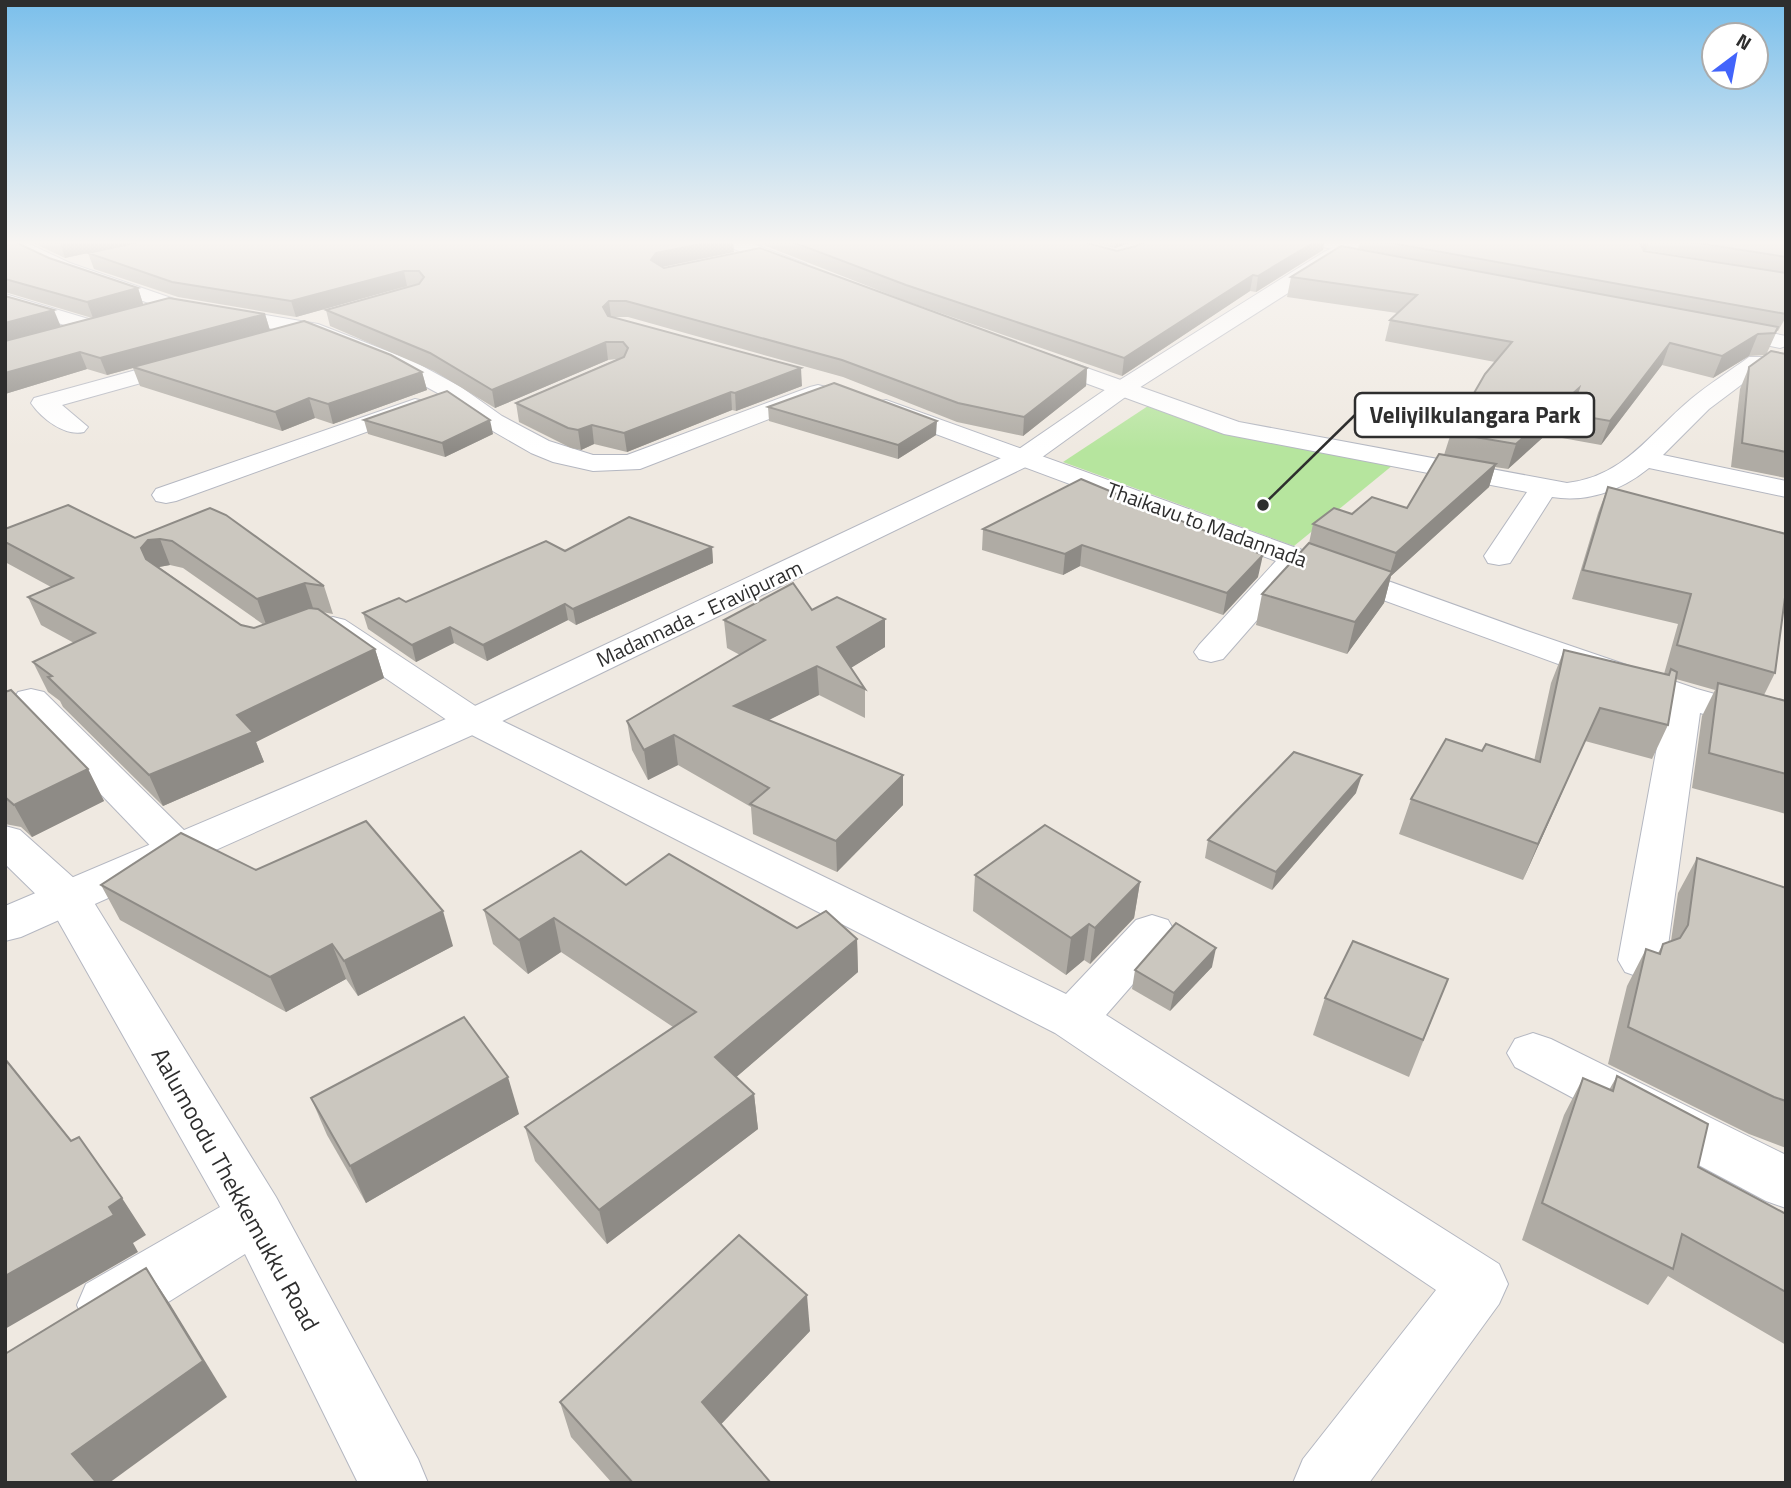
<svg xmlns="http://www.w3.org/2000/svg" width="1791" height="1488" viewBox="0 0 1791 1488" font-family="'Titillium Web',sans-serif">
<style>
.green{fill:#b6e59e}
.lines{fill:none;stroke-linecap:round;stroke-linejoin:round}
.minor-casing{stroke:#b4b7c1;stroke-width:2}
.tertiary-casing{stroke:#b4b7c1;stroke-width:2}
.secondary-casing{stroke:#b4b7c1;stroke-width:2}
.minor{fill:#fff;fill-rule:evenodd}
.tertiary{fill:#fff;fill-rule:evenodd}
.secondary{fill:#fff;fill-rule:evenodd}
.wall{fill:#afaba4;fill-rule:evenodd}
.shaded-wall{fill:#8e8b86}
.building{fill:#cbc7bf;stroke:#8e8b86;stroke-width:2}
.labels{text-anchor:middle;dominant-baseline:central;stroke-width:5;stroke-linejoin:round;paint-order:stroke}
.street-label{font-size:21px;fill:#2e2e2e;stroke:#fff}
.near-street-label{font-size:24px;fill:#2e2e2e;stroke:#fff}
.leader{fill:none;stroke:#2e2e2e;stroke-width:2.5}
.callout-dot{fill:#2e2e2e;stroke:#fff;stroke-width:2.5}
.callout{fill:#fff;stroke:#2e2e2e;stroke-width:2.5}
.callout-label{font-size:23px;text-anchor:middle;font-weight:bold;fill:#2e2e2e}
</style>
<rect width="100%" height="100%" fill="#efe9e1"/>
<polygon class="green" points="1151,404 1393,465 1294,546 1063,462"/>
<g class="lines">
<defs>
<g id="minor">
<polygon points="5,241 23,241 70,263 177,300 318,324 413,361 461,387 502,416 549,441 593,455 627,455 810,387 818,385 826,387 830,392 826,397 640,469 593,471 553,462 531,453 484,426 445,397 397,371 305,335 166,309 56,271 5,246"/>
<polygon points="721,241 746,241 806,264 808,268 799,274 792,272 724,245"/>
<polygon points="5,294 102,323 105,328 102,333 94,334 5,307"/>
<polygon points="1721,323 1786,336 1786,346 1780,348 1713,334 1710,329 1713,324"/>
<path d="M1039,351l200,71 328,61c58,-7 82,-49 124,-84 18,-15 39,-28 58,-42h16l3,5 -3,5 -56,42 -46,46 123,26v16l-137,-29c-27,22 -61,35 -97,29l-42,66 -11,2 -11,-2 -4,-7 43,-64 -303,-58 -193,-71 -3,-5 3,-5z"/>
<path d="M187,356l8,2 3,5 -3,5 -133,37 26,22 -4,5c-19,5 -43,-14 -53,-29l3,-5z"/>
<polygon points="415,399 424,401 427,406 424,411 176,501 166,503 156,501 152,495 156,489"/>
<polygon points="886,400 1527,631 1697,689 1786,714 1786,737 1700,713 1666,960 1659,972 1642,978 1625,972 1618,960 1665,703 1301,570 1223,659 1211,662 1199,659 1194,652 1199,645 1276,561 877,412 874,407 877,402"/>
<polygon points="333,617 345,620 486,713 1066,994 1136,920 1152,915 1168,920 1175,932 1168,944 1106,1015 1499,1264 1508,1284 1499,1304 1369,1483 1293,1483 1303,1459 1436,1290 1055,1033 460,729 321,634 316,627 321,620"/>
<polygon points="31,689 44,692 194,840 200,850 194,860 179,864 164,860 18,708 13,700 18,692"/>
<polygon points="5,826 20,830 85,888 276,1197 418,1459 428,1483 358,1483 245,1254 130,1326 108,1335 86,1326 77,1305 86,1284 220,1207 52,910 5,864"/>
<polygon points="1533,1033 1551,1039 1786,1155 1786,1208 1766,1201 1515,1067 1507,1053 1515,1039"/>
</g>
<polygon id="tertiary" points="1310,241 1353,243 1356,247 1347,252 1313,245"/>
<polygon id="secondary" points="1347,241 1370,241 1131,393 1034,463 486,729 21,937 5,941 5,906 460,713 1016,451 1115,383 1324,252"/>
</defs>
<use href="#minor" class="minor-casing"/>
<use href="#tertiary" class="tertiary-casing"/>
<use href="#secondary" class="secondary-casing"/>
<use href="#minor" class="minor"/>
<use href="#tertiary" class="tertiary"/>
<use href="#secondary" class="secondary"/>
</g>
<g class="wall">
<polygon points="5,241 49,258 138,288 143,304 265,314 270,330 422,372 427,390 333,424 315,418 282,431 140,386 133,368 107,375 87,369 5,394 5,296 60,326 92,318 5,292"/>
<polygon points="29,241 143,241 65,258"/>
<polygon points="753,241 1080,241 1117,251 1136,246 1146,241 1324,241 1323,250 1256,292 1250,291 1122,376 906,301"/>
<polygon points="1086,241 1135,241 1115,248"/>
<path d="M1360,241h426v76l-8,14h-1l-11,24 -17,1 -36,22 -51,-13 -61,80 -39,-7 8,-25 -62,56 -13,-2 -6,20 -98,89 -7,27 -37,51 -91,-29 6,-31 47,-51 4,-19 39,-10 55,-6 37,-53 7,-22 44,-71 -110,-21 5,-21 7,-7 -110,-16 4,-20 67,-28zM1646,250l98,16 -99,-15z"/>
<polygon points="734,252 663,267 1087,368 1086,386 1023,436 957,422 843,377 628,317 613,317 802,386 736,411 732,410 627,452 594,444 581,450 571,448 519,422 516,403 617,359 608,360 495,408 434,371 330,326 326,310 407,286 296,317 178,297 94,269 88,253"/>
<polygon points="1786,354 1786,478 1731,467 1740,389 1749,367"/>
<polygon points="768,407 936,435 898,459 769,421"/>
<polygon points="364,420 493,434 445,457 368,434"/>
<polygon points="1081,479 1258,577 1223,615 1080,566 1063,575 982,550 983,529"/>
<polygon points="1608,487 1775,673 1764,695 1786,701 1786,814 1692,788 1702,716 1715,690 1676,679 1668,725 1652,759 1585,741 1523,880 1399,834 1411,799 1482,751 1534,761 1551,683 1564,650 1664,674 1678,624 1572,599 1598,513"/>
<path d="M210,508l114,78 9,28 -11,-2 53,37 9,29 -128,64 8,20 -101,44 -100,-99 -3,-6 -12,-9 -15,-30 41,-19 -33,-18 -13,-28 23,-10 -46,-25v-33l130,9zM170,565l13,3 81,57 -10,3 -13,-3 -82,-58z"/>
<polygon points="712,547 713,563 576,625 568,620 487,661 454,643 416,662 368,629 363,613 406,602 565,551"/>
<polygon points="812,610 885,619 885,647 850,668 865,689 865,718 819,695 768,720 903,805 837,872 753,834 751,807 678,765 648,780 632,750 627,721 740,655 727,648 724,620"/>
<polygon points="5,692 88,769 104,801 32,837 21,827 5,824"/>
<polygon points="1356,793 1272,890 1205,858 1208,840"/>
<polygon points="1697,858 1786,888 1786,1148 1749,1134 1608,1064 1627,986 1646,949 1658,953 1663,944 1671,941 1678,893"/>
<polygon points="256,870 453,946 358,996 346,979 286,1012 120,920 101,885"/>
<polygon points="975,875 1140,882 1134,918 1090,964 1084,960 1066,975 973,911"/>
<polygon points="626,885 797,928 857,939 858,972 736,1077 754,1094 758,1129 607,1244 535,1161 525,1127 673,1027 561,952 528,974 493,944 484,910"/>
<polygon points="1212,967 1170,1011 1132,989 1135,970"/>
<polygon points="1448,979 1409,1077 1313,1035 1325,998"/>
<polygon points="1617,1076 1698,1167 1786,1214 1786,1345 1668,1276 1648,1305 1522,1240 1564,1115 1583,1078 1609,1090"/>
<polygon points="311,1098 519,1114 366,1203 327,1135"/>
<polygon points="810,1331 721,1424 771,1483 612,1483 571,1437 560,1402"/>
</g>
<g class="shaded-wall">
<polygon points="71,241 143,241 65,258 60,243"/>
<polygon points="716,241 733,241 734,252 657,268 651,260 656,253"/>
<polygon points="1116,241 1135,241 1115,248"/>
<polygon points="1316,241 1324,241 1323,250 1256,292 1258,276"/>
<polygon points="1641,241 1650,241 1646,250 1638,252 1635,258"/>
<polygon points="404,271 407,286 296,317 291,301"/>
<polygon points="1253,275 1250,291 1122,376 1124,358"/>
<polygon points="138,288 143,304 93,318 87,302"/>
<polygon points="609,301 611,317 606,324 603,307"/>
<polygon points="54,310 61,327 5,342 5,323"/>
<polygon points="265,314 270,331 107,375 100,358"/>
<polygon points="1758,334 1749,356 1713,378 1722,356"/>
<polygon points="606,342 608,360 495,408 492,390"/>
<polygon points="1670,343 1662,365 1601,445 1610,421"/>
<polygon points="80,352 87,369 5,394 5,373"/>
<polygon points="801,368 802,386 736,411 735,393"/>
<polygon points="1087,368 1086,386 1023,436 1024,417"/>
<polygon points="422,372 427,390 333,424 328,404"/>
<polygon points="1579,388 1571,412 1508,469 1516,444"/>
<polygon points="731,392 732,410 627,452 624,433"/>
<polygon points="309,398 315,418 282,431 275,412"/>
<polygon points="490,420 493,434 445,457 442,443"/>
<polygon points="937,421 936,435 898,459 898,445"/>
<polygon points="592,425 594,444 581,450 578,430"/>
<polygon points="1496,464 1489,487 1391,576 1384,603 1347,654 1355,622 1389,576 1396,553"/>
<polygon points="160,539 170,565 159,567 152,575 141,548 148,540"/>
<polygon points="1082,545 1080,566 1063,575 1065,554"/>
<polygon points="712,547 713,563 576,625 573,609"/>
<polygon points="1263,555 1258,577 1223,615 1227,593"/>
<polygon points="305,583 314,611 267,627 257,599"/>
<polygon points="565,604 568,620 487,661 483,645"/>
<polygon points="885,619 885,647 838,676 837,647"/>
<polygon points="450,627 454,643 416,662 412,645"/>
<polygon points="375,649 384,678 256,742 264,762 163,806 149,775 237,715"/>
<polygon points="817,666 819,695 737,736 734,706"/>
<polygon points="1600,708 1585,741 1523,880 1538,844"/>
<polygon points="674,735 678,765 648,780 644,750"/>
<polygon points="88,769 104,801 32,837 14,805"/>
<polygon points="903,775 903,805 837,872 836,841"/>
<polygon points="1362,775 1356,793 1272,890 1276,872"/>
<polygon points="1140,882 1134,918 1090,964 1095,928"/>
<polygon points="443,911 453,946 358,996 344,961"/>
<polygon points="554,918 561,952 528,974 519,940"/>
<polygon points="1089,924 1084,960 1066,975 1071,938"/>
<polygon points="857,939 858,972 719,1092 715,1057"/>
<polygon points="332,944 346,979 286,1012 270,977"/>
<polygon points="1216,948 1212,967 1170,1011 1174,993"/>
<polygon points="508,1077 519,1114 366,1203 350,1166"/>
<polygon points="754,1094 758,1129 607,1244 599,1210"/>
<polygon points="122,1198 146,1235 133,1243 138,1252 5,1329 5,1276"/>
<polygon points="146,1268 170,1304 227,1397 109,1483 97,1483 72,1454"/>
<polygon points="807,1295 810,1331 709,1437 702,1402"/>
</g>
<g class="building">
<polygon points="5,241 13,241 49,258 138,288 87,302 5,279"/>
<polygon points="54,241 71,241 60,243"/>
<polygon points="144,241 716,241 656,253 651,260 664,268 760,248 1087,368 1024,417 958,403 842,360 626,301 609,301 603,307 608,316 801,368 735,393 731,392 624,433 592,425 578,430 568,428 516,403 624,357 628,348 623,342 606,342 492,390 430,353 326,310 419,284 424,277 419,271 404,271 291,301 172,282 88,253"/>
<polygon points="790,241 1080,241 1117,251 1136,246 1146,241 1316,241 1258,276 1253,275 1124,358 906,285"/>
<polygon points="1380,241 1641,241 1640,243 1644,251 1786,273 1786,314"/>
<polygon points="1685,241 1786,241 1786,257"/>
<polygon points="1341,246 1778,327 1775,333 1758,334 1722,356 1670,343 1610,421 1570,414 1579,388 1516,444 1451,433 1485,374 1512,342 1390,320 1417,295 1291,277"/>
<polygon points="5,296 54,310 5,323"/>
<polygon points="169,298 265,314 100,358 80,352 5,373 5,341"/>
<polygon points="304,321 391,355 422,372 328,404 309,398 275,412 133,367"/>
<polygon points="1771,351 1786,354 1786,452 1742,443 1749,367"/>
<polygon points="834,383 937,421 898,445 768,407"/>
<polygon points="447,391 490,420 442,443 364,420"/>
<polygon points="1439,454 1496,464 1396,553 1313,524 1334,508 1352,514 1372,497 1407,508"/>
<polygon points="1081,479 1263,555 1227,593 1082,545 1065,554 983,529"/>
<polygon points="1608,487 1786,534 1786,590 1775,673 1677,645 1691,594 1583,570"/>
<polygon points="68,505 135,538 210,508 226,515 324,586 305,583 257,599 172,541 160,539 148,540 141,548 146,559 241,625 254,628 309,608 318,609 375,649 237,715 253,732 149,775 48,677 52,676 33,662 95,633 28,597 73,578 5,542 5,529"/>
<polygon points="629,517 712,547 573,609 565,604 483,645 450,627 412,645 363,613 399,598 406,602 546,541 565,551"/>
<polygon points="1309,543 1392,572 1355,622 1262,594"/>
<polygon points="793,583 812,610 837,597 885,619 837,647 865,689 817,666 734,706 903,775 836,841 750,804 769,788 674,735 644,750 627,721 765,640 724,620"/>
<polygon points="1564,650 1669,675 1671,669 1677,672 1668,725 1600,708 1538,844 1411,799 1446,739 1482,751 1486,744 1540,762"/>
<polygon points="1718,683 1786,701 1786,774 1709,753"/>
<polygon points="11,690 88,769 14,805 5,797 5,692"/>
<polygon points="1294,752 1362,775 1276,872 1208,840"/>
<polygon points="366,821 443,911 344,961 332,944 270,977 101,885 181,833 256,870"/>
<polygon points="1045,825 1140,882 1095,928 1089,924 1071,938 975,875"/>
<polygon points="581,851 626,885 669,854 797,928 826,911 857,939 715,1057 754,1094 599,1210 525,1127 696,1012 554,918 519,940 484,910"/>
<polygon points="1697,858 1786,888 1786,1101 1774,1097 1628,1027 1646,949 1660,954 1663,944 1680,938 1688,925"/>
<polygon points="1176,923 1216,948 1174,993 1135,970"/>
<polygon points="1353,941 1448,979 1423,1040 1325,998"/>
<polygon points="464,1017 508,1077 350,1166 311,1098"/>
<polygon points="5,1059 71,1141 79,1137 122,1198 109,1207 114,1215 5,1276"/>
<polygon points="1617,1076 1708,1124 1698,1167 1786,1214 1786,1292 1682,1234 1673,1269 1542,1203 1583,1078 1613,1091"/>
<polygon points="739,1235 807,1295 702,1402 771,1483 633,1483 560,1402"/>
<polygon points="146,1268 203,1361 72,1454 97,1483 5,1483 5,1354"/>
</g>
<linearGradient id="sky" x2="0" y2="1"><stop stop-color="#7abfeb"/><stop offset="0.54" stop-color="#f8f5f2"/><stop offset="1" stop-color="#f8f5f2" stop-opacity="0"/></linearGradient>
<rect width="1791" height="449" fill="url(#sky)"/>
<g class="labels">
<g class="street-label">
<text transform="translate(1207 524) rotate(20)">Thaikavu to Madannada</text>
<text transform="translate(699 613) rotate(-25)">Madannada - Eravipuram</text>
</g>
<g class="near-street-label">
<text transform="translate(236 1189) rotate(61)">Aalumoodu Thekkemukku Road</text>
</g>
</g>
<path class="leader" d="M1263 505L1355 415"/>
<circle class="callout-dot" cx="1263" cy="505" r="7"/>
<rect class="callout" x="1355" y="393" width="239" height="44" rx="7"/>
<g class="callout-label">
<text x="1475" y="423">Veliyilkulangara Park</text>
</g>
<rect width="1791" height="1488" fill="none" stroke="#2e2e2e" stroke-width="14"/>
<g transform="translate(1735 56) rotate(32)"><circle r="33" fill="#ffffff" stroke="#ababab" stroke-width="2"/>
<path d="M0-5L12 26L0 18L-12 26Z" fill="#4264fb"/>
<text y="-10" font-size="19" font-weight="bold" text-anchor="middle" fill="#2e2e2e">N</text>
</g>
</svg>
